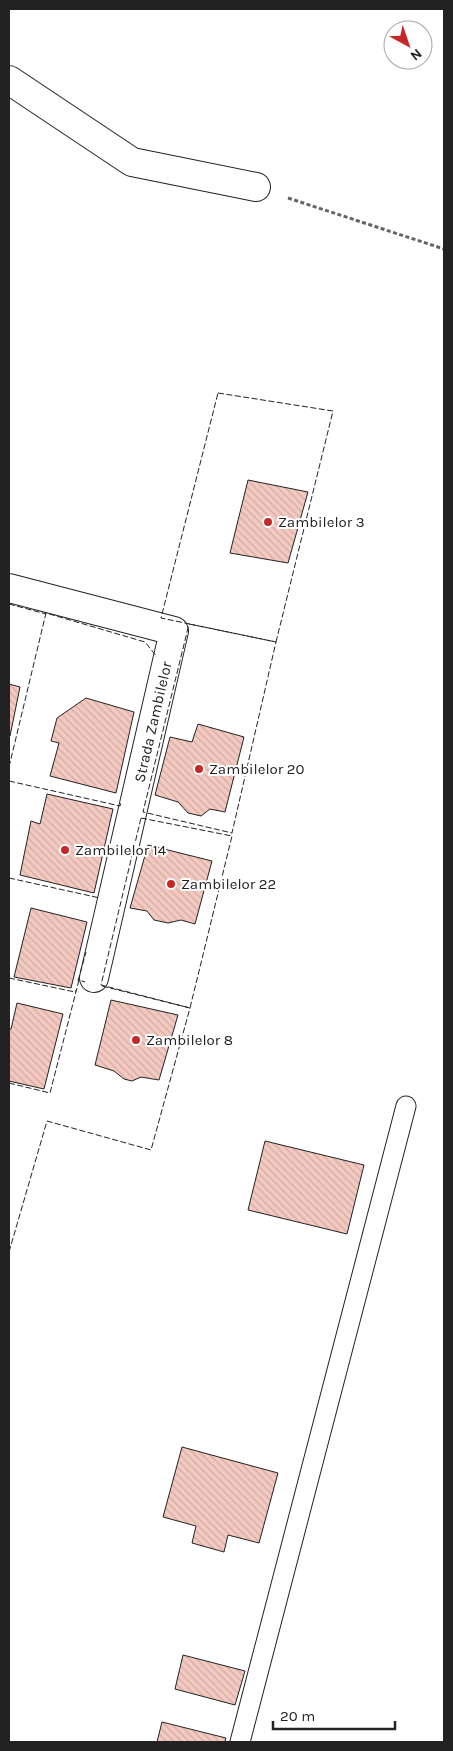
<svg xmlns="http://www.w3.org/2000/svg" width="453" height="1751" viewBox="0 0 453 1751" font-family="Karla,sans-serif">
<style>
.building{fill:url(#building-back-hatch);stroke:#222}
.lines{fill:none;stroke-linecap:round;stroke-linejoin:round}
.lane-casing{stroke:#222;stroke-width:21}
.street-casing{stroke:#222;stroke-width:30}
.path{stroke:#646464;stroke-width:3;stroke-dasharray:4 2.5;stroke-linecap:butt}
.lane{stroke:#fff;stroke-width:19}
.street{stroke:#fff;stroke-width:28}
.fence{stroke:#222;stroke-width:1;stroke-dasharray:6 2.5;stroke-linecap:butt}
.poi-dot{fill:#c62828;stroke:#fff;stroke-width:2}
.labels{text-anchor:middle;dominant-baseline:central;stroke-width:4;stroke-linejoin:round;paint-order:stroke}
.poi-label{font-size:15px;fill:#222;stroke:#fff;text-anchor:start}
.street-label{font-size:15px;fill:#222;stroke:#fff}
</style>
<defs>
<pattern id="building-back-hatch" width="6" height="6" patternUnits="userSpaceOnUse" patternTransform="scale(1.25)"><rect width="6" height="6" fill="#f3c9c0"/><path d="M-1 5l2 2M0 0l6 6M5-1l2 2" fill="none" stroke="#d0aca5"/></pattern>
</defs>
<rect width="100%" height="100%" fill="#fff"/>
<g class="building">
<polygon points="248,480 308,492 288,563 230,553"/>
<polygon points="9,684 20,687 10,736 9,736"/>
<polygon points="86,698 134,712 116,793 50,776 59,743 51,741 57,718"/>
<polygon points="198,724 244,737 225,812 210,809 201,816 188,813 178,802 155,795 170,737 192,742"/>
<polygon points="47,794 113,809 94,893 20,875 31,821 40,824"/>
<polygon points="148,845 212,861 195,924 181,920 168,923 154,920 147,911 130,908"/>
<polygon points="31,908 87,922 71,988 14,977"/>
<polygon points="111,1000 178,1015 159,1080 141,1077 132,1081 124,1079 114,1071 95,1065"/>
<polygon points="17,1003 63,1014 44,1089 9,1081 9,1029 11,1029"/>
<polygon points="265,1141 364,1165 347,1234 248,1210"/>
<polygon points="182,1447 278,1473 259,1543 228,1535 224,1552 192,1543 196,1526 163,1517"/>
<polygon points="183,1655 245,1671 235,1705 175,1689"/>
<polygon points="162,1722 226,1738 225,1742 157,1742"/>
</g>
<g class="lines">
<defs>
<polyline id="lane" points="240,1742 406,1106"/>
<g id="street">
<polyline points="9,80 132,162 256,187"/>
<polyline points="9,588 174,631 94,978"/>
</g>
</defs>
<use href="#lane" class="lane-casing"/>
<use href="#street" class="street-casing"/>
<polyline class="path" points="288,198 444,249"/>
<use href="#lane" class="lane"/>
<use href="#street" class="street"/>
<g class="fence">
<polygon points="218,393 333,411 276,642 161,618"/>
<polyline points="9,604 46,614"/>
<polygon points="189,624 276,642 232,833 143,812"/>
<polyline points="9,767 46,613 145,642 157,657"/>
<polyline points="9,781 120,806 121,802"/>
<polygon points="141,818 232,836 190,1008 101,985"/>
<polyline points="9,878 100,898"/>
<polyline points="9,978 75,992 76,990"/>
<polyline points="78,981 86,952"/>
<polyline points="9,1083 50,1093 79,980 85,982"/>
<polyline points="9,1252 47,1121 151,1150 190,1008 102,986"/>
</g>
</g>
<g class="poi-dot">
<circle cx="268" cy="522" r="5"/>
<circle cx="199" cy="769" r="5"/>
<circle cx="65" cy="850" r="5"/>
<circle cx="171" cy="884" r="5"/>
<circle cx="136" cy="1040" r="5"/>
</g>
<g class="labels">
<g class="poi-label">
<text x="278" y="522">Zambilelor 3</text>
<text x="209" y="769">Zambilelor 20</text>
<text x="75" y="850">Zambilelor 14</text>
<text x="181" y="884">Zambilelor 22</text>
<text x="146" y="1040">Zambilelor 8</text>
</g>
<g class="street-label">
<text transform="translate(153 722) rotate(-77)">Strada Zambilelor</text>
</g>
</g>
<rect width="453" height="1751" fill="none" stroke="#222222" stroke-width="20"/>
<g transform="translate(408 45) rotate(140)"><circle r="24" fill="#ffffff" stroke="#a7a7a7"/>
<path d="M0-4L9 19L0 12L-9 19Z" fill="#c62828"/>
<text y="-8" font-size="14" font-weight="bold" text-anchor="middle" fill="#222222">N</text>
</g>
<path d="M273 1721v8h122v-8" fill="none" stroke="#222222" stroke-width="2.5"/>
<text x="280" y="1721" font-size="15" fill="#222222" stroke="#ffffff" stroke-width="4" paint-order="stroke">20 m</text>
</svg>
